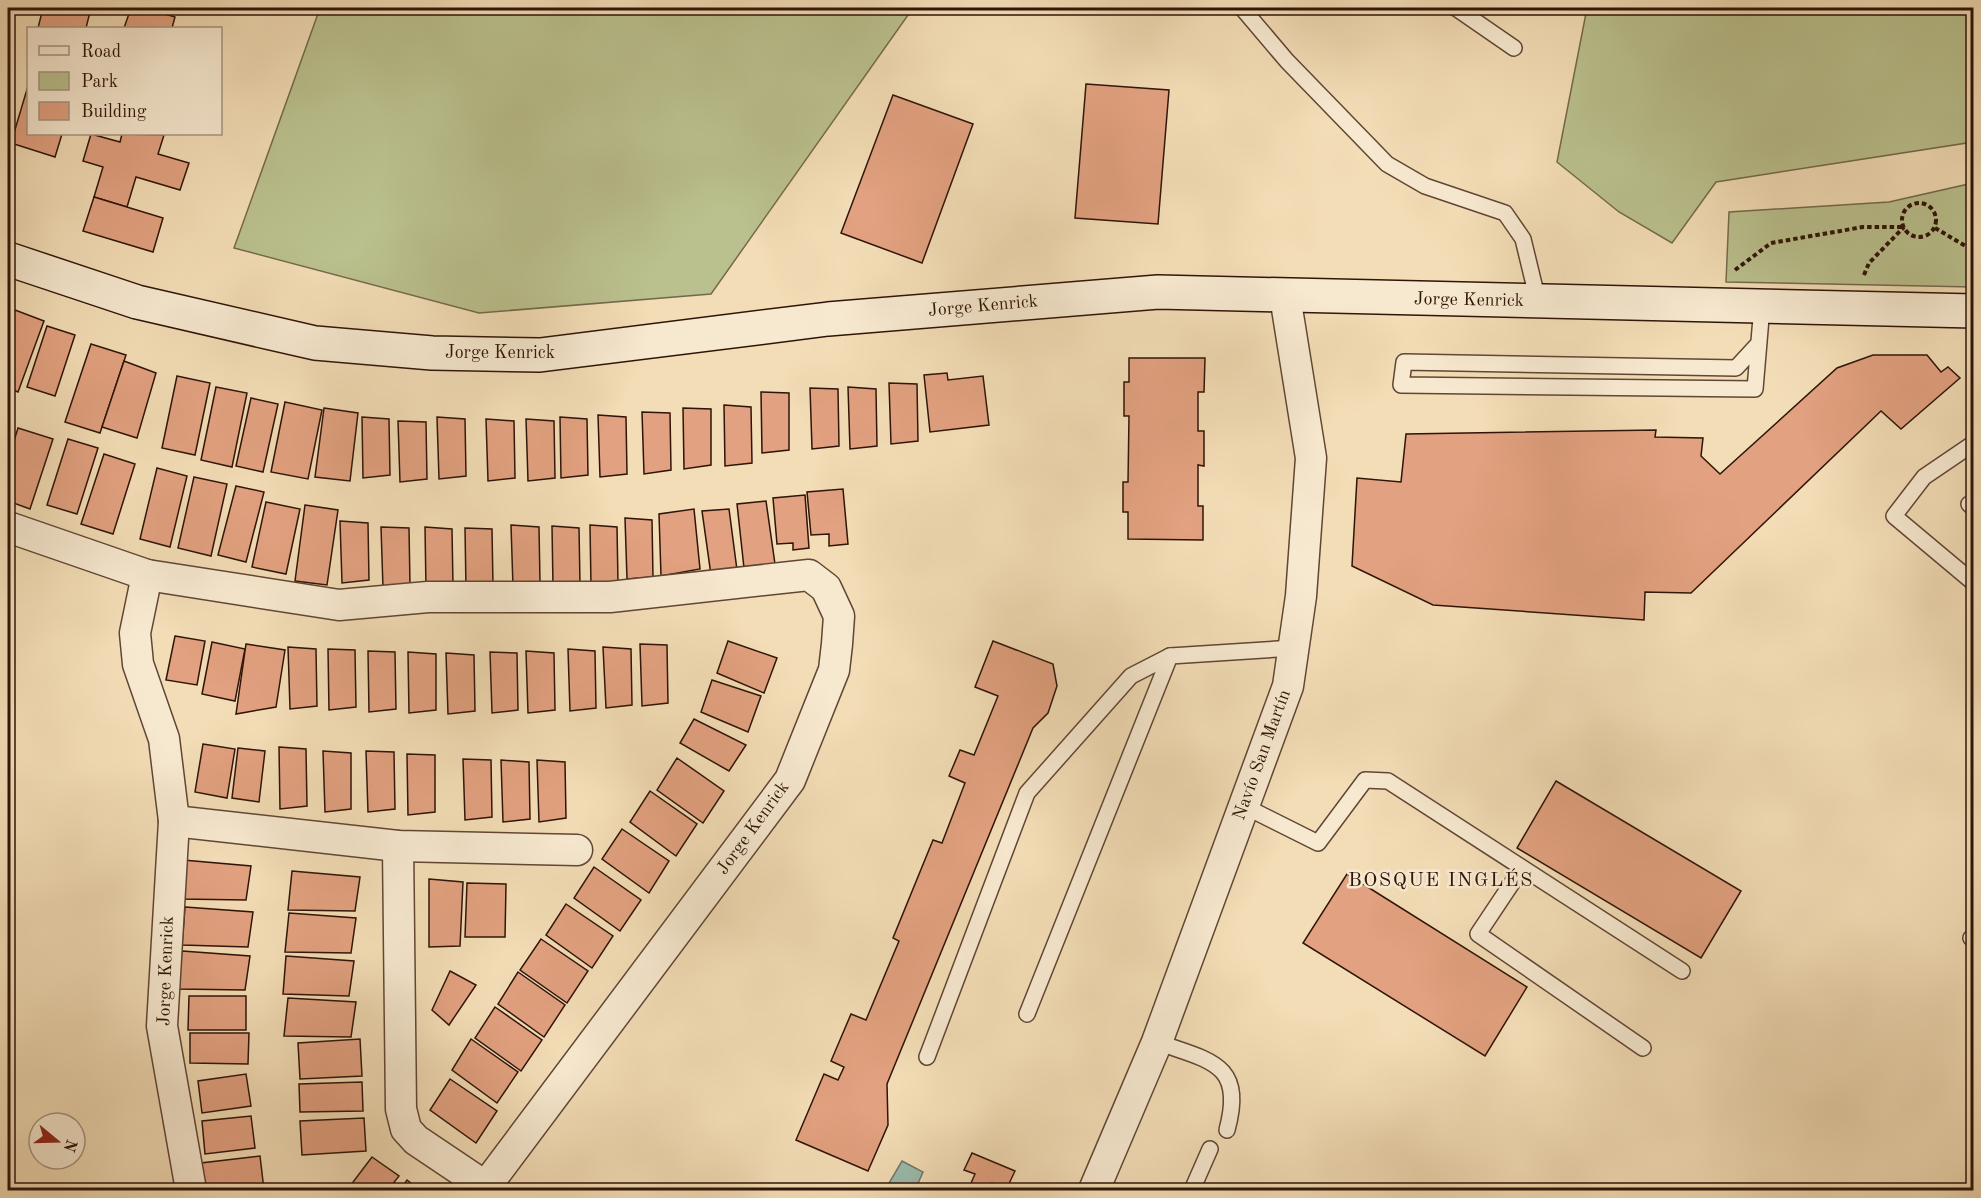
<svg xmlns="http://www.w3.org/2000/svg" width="1981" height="1198" viewBox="0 0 1981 1198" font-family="'Old Standard TT',serif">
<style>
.green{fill:#bac18e;stroke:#746a4b;stroke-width:1.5}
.water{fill:#9bbcae;stroke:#70796c;stroke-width:1.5}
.building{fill:#e2a180;stroke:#2f1408;stroke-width:1.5}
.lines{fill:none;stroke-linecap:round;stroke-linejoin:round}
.lane-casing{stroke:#604634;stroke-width:18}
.street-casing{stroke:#604634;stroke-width:33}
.secondary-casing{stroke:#2f1408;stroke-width:36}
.path{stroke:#2f1408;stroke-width:4;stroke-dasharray:4.5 3;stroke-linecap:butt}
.lane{stroke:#f7e9d0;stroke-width:15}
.street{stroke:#f7e9d0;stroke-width:30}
.secondary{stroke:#f7e9d0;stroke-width:33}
.labels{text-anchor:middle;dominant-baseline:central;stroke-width:5;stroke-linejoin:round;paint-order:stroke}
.street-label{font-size:18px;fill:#2f1408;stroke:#f7e9d0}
.neighbourhood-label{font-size:20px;letter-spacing:1.5px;fill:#2f1408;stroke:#f7e9d0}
</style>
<rect width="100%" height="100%" fill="#f3ddb6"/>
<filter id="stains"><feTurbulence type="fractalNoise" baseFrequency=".00333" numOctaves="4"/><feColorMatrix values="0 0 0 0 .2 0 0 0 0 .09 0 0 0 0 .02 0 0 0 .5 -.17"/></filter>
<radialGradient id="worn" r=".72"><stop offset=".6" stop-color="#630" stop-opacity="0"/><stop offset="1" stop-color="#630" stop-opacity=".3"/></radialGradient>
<g class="green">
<polygon points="320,8 913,8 711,294 479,313 234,248"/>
<polygon points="1587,8 1973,8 1973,142 1716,182 1672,243 1619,212 1557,162"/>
<polygon points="1973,183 1973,287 1726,282 1729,212 1889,202"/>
</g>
<polygon class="water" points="902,1161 923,1172 915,1190 885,1190"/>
<g class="building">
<polygon points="43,8 91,8 86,28 38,28"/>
<polygon points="131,8 145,8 175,17 172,28 124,28"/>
<polygon points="1086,84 1169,90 1158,224 1075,218"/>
<polygon points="28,86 28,134 62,134 55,157 11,143"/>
<polygon points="893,95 973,124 922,263 841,233"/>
<polygon points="91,134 120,142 122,134 164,135 158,154 189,163 180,190 136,177 127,207 94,197 103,167 83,161"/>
<polygon points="94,197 163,218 153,252 83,231"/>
<polygon points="15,310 44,321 18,392 8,388 8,331"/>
<polygon points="47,326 75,335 55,396 27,387"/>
<polygon points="91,344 126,355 100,433 65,422"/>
<polygon points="1873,355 1927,355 1941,372 1948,367 1960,378 1901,429 1881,411 1691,593 1645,592 1644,620 1433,605 1352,566 1357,478 1401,482 1406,434 1656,430 1655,437 1703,438 1701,456 1720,474 1837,368"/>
<polygon points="1129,358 1205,358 1204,392 1198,392 1198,431 1204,431 1204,466 1198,465 1198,506 1203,506 1203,540 1128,539 1128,512 1123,512 1123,482 1128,482 1129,416 1124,416 1124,382 1129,382"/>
<polygon points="124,361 156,373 137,438 102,427"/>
<polygon points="947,373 948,380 983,376 989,425 930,432 924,375"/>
<polygon points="177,376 210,383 195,455 162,448"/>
<polygon points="889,383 917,384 918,441 891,444"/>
<polygon points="216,387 247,393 232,467 201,460"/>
<polygon points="848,387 876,389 877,446 850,449"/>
<polygon points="810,388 838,389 839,446 812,449"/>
<polygon points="761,392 789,393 789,450 762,453"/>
<polygon points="251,398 278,404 263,472 236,466"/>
<polygon points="285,402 322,410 308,479 271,472"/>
<polygon points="724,405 751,407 752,463 725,466"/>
<polygon points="324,408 358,413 350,481 315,477"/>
<polygon points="683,408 711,409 711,465 684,469"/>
<polygon points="642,412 670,413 671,470 644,474"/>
<polygon points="598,415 626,417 627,474 600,477"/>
<polygon points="362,417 389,419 390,475 363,478"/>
<polygon points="437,417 465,419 466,476 439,479"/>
<polygon points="560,417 587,419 588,475 561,478"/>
<polygon points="486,419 514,421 515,478 488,481"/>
<polygon points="526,419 554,421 555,478 528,481"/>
<polygon points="398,421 426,422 427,479 400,482"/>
<polygon points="18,428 53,439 30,509 8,501 8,460"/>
<polygon points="68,439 98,448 77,514 47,505"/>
<polygon points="104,454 135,464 113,534 81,524"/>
<polygon points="157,468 187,476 170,547 140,539"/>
<polygon points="194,477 227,484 211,556 178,548"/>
<polygon points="236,486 264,492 246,562 218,555"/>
<polygon points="843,489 848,544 829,546 829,534 811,535 807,492"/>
<polygon points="805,495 809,548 793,550 793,543 777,544 773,498"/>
<polygon points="766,501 775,564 744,568 737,504"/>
<polygon points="266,502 300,509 286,574 252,567"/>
<polygon points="305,505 338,510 327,585 295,581"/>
<polygon points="694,509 700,569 661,576 659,514"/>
<polygon points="729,509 737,570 711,575 702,511"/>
<polygon points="625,518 652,520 653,577 627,579"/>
<polygon points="340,521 368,523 369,580 342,583"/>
<polygon points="511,525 539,527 540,583 513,587"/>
<polygon points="590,525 617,527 618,583 591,586"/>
<polygon points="552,526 579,528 580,584 553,587"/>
<polygon points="381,527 409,528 410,585 383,588"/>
<polygon points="425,527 452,529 453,586 426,589"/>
<polygon points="465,528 492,529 493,586 466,589"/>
<polygon points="175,636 205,641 197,685 166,680"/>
<polygon points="728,641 777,658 764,693 717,673"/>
<polygon points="993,641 1053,664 1057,686 1048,713 1033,728 887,1084 888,1125 868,1171 796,1140 824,1074 838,1080 844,1067 831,1061 851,1014 866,1020 899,941 893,938 933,840 942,843 965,783 949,776 960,750 974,755 998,696 975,687"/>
<polygon points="212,642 245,649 235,701 202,694"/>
<polygon points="246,644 285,650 276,707 236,714"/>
<polygon points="640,644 667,645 668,703 642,706"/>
<polygon points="288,647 316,649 317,706 290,709"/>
<polygon points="603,647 631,649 632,705 606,708"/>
<polygon points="328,649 355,650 356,707 329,710"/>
<polygon points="568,649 595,651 596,708 570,711"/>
<polygon points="368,651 395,652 396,709 369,712"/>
<polygon points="526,651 554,653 555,710 528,713"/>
<polygon points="408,652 436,654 436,710 409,713"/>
<polygon points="490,652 517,653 518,710 492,713"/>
<polygon points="446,653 474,655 475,711 448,714"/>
<polygon points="712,680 761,696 748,732 701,712"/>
<polygon points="694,719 746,745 729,771 680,743"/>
<polygon points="203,744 235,749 227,798 195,792"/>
<polygon points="279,747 306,749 307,806 280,809"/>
<polygon points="238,748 265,751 259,802 232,798"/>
<polygon points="323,751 351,753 351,809 325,812"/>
<polygon points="366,751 394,752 395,809 368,812"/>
<polygon points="407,754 435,755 435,812 408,815"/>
<polygon points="677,758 724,791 703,823 657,790"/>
<polygon points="463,759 491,760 492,817 465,820"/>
<polygon points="501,760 529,762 530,819 503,822"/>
<polygon points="537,760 565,762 566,818 539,822"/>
<polygon points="1556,781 1741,891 1701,958 1517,848"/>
<polygon points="650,791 697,824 676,856 630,822"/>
<polygon points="622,829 669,861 649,893 602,859"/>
<polygon points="183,860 251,866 246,900 180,899"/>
<polygon points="594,867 641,900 620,931 574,898"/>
<polygon points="292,871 360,877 355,911 288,910"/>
<polygon points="1347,874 1527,987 1485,1056 1303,943"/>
<polygon points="429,879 463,882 460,946 429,947"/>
<polygon points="467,883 506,884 505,937 465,937"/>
<polygon points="566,904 613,936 592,968 546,935"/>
<polygon points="185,907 253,912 248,947 182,945"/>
<polygon points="289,913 356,918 351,953 285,952"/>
<polygon points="541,939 588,971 567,1003 520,970"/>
<polygon points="182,951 250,956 245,990 178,989"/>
<polygon points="286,956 354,961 349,996 283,994"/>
<polygon points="450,971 476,985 449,1025 432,1010"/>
<polygon points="518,972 565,1005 544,1037 498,1004"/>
<polygon points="189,996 246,996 246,1030 188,1030"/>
<polygon points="288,998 356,1002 351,1037 284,1036"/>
<polygon points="495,1007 542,1040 521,1071 475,1038"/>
<polygon points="190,1033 249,1033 248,1064 190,1063"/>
<polygon points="360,1039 362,1076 300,1079 298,1043"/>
<polygon points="471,1039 518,1072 497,1103 452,1070"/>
<polygon points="246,1074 251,1106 202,1113 198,1081"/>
<polygon points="450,1079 497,1111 476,1143 430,1110"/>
<polygon points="362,1082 363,1111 300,1112 299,1084"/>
<polygon points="251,1116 255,1148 205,1154 202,1121"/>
<polygon points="364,1118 366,1151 302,1155 300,1121"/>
<polygon points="972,1153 1015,1171 1006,1190 992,1183 989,1190 968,1190 975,1174 964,1170"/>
<polygon points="260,1156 264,1190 204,1190 201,1163"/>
<polygon points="372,1157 399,1176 388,1190 347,1190"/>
<polygon points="407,1180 420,1190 400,1190"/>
</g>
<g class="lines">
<defs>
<g id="lane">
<polyline points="1242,8 1287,61 1387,164 1425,186 1505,213 1523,239 1538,301"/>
<polyline points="1456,8 1514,48"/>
<polyline points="1759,343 1736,368 1404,362 1401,385 1755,389 1762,306"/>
<polyline points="1974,443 1924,477 1894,516 1974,583"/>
<polyline points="1969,504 1974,509"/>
<polyline points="1244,806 1318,843 1365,780 1388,781 1682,971"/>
<polyline points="1522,868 1478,934 1643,1048"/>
<polyline points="1971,938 1974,940"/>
<polyline points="1027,1014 1170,656 1294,648"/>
<path d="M1157,1042c53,19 88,21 70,88"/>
<polyline points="927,1057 1027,793 1131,676 1170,656"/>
<polyline points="1192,1190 1210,1149"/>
</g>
<g id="street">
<polyline points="8,527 147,575 339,605 428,597 610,597 809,575 826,588 839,616 837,644 834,670 790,780 483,1190"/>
<polyline points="147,575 135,633 138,664 164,739 174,821 162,1026 191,1190"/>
<polyline points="174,821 398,846 577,850"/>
<polyline points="398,846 401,1109 406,1129 416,1140 486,1187"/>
<polyline points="1094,1190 1157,1042 1288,686 1301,596 1311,458 1285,296"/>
</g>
<polyline id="secondary" points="8,259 137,302 315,343 432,353 540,355 828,319 1158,292 1974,311"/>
</defs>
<use href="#lane" class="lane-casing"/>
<use href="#street" class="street-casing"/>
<use href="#secondary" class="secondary-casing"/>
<g class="path">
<circle cx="1919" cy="220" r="17"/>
<polyline points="1935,228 1974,251"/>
<polyline points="1735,270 1771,243 1863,227 1904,227"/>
<polyline points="1864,275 1869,263 1904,227"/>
</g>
<use href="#lane" class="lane"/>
<use href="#street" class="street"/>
<use href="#secondary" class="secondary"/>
</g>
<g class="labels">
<g class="street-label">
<text transform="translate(1469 300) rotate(1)">Jorge Kenrick</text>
<text transform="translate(983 306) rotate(-5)">Jorge Kenrick</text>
<text x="500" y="353">Jorge Kenrick</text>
<text transform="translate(1262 755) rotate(-70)">Navío San Martín</text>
<text transform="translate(753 828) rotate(-54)">Jorge Kenrick</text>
<text transform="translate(166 971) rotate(-88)">Jorge Kenrick</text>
</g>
<g class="neighbourhood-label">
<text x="1441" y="881">BOSQUE INGLÉS</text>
</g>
</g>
<rect width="1981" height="1198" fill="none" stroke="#f3ddb6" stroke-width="30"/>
<rect x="9" y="9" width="1963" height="1180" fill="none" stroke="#2f1408" stroke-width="3"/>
<rect x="15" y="15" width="1951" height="1168" fill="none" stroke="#2f1408" stroke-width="1.5"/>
<rect x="27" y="27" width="195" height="108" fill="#f7e9d0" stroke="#a79480" stroke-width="1.5"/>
<rect x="39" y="46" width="30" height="9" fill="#f7e9d0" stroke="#a79480" stroke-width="1.5"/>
<text x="81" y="57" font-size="18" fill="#2f1408">Road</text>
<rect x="39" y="72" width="30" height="18" fill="#bac18e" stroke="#a79480" stroke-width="1.5"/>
<text x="81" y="87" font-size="18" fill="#2f1408">Park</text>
<rect x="39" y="102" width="30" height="18" fill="#e2a180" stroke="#a79480" stroke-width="1.5"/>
<text x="81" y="117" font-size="18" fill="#2f1408">Building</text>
<g transform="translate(57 1141) rotate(109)"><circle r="28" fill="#f7e9d0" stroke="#a79480" stroke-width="1.5"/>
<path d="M0-4.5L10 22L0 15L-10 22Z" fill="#8f2418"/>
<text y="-9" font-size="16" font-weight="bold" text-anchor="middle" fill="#2f1408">N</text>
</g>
<rect width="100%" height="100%" filter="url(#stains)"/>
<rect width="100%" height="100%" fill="url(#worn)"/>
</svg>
